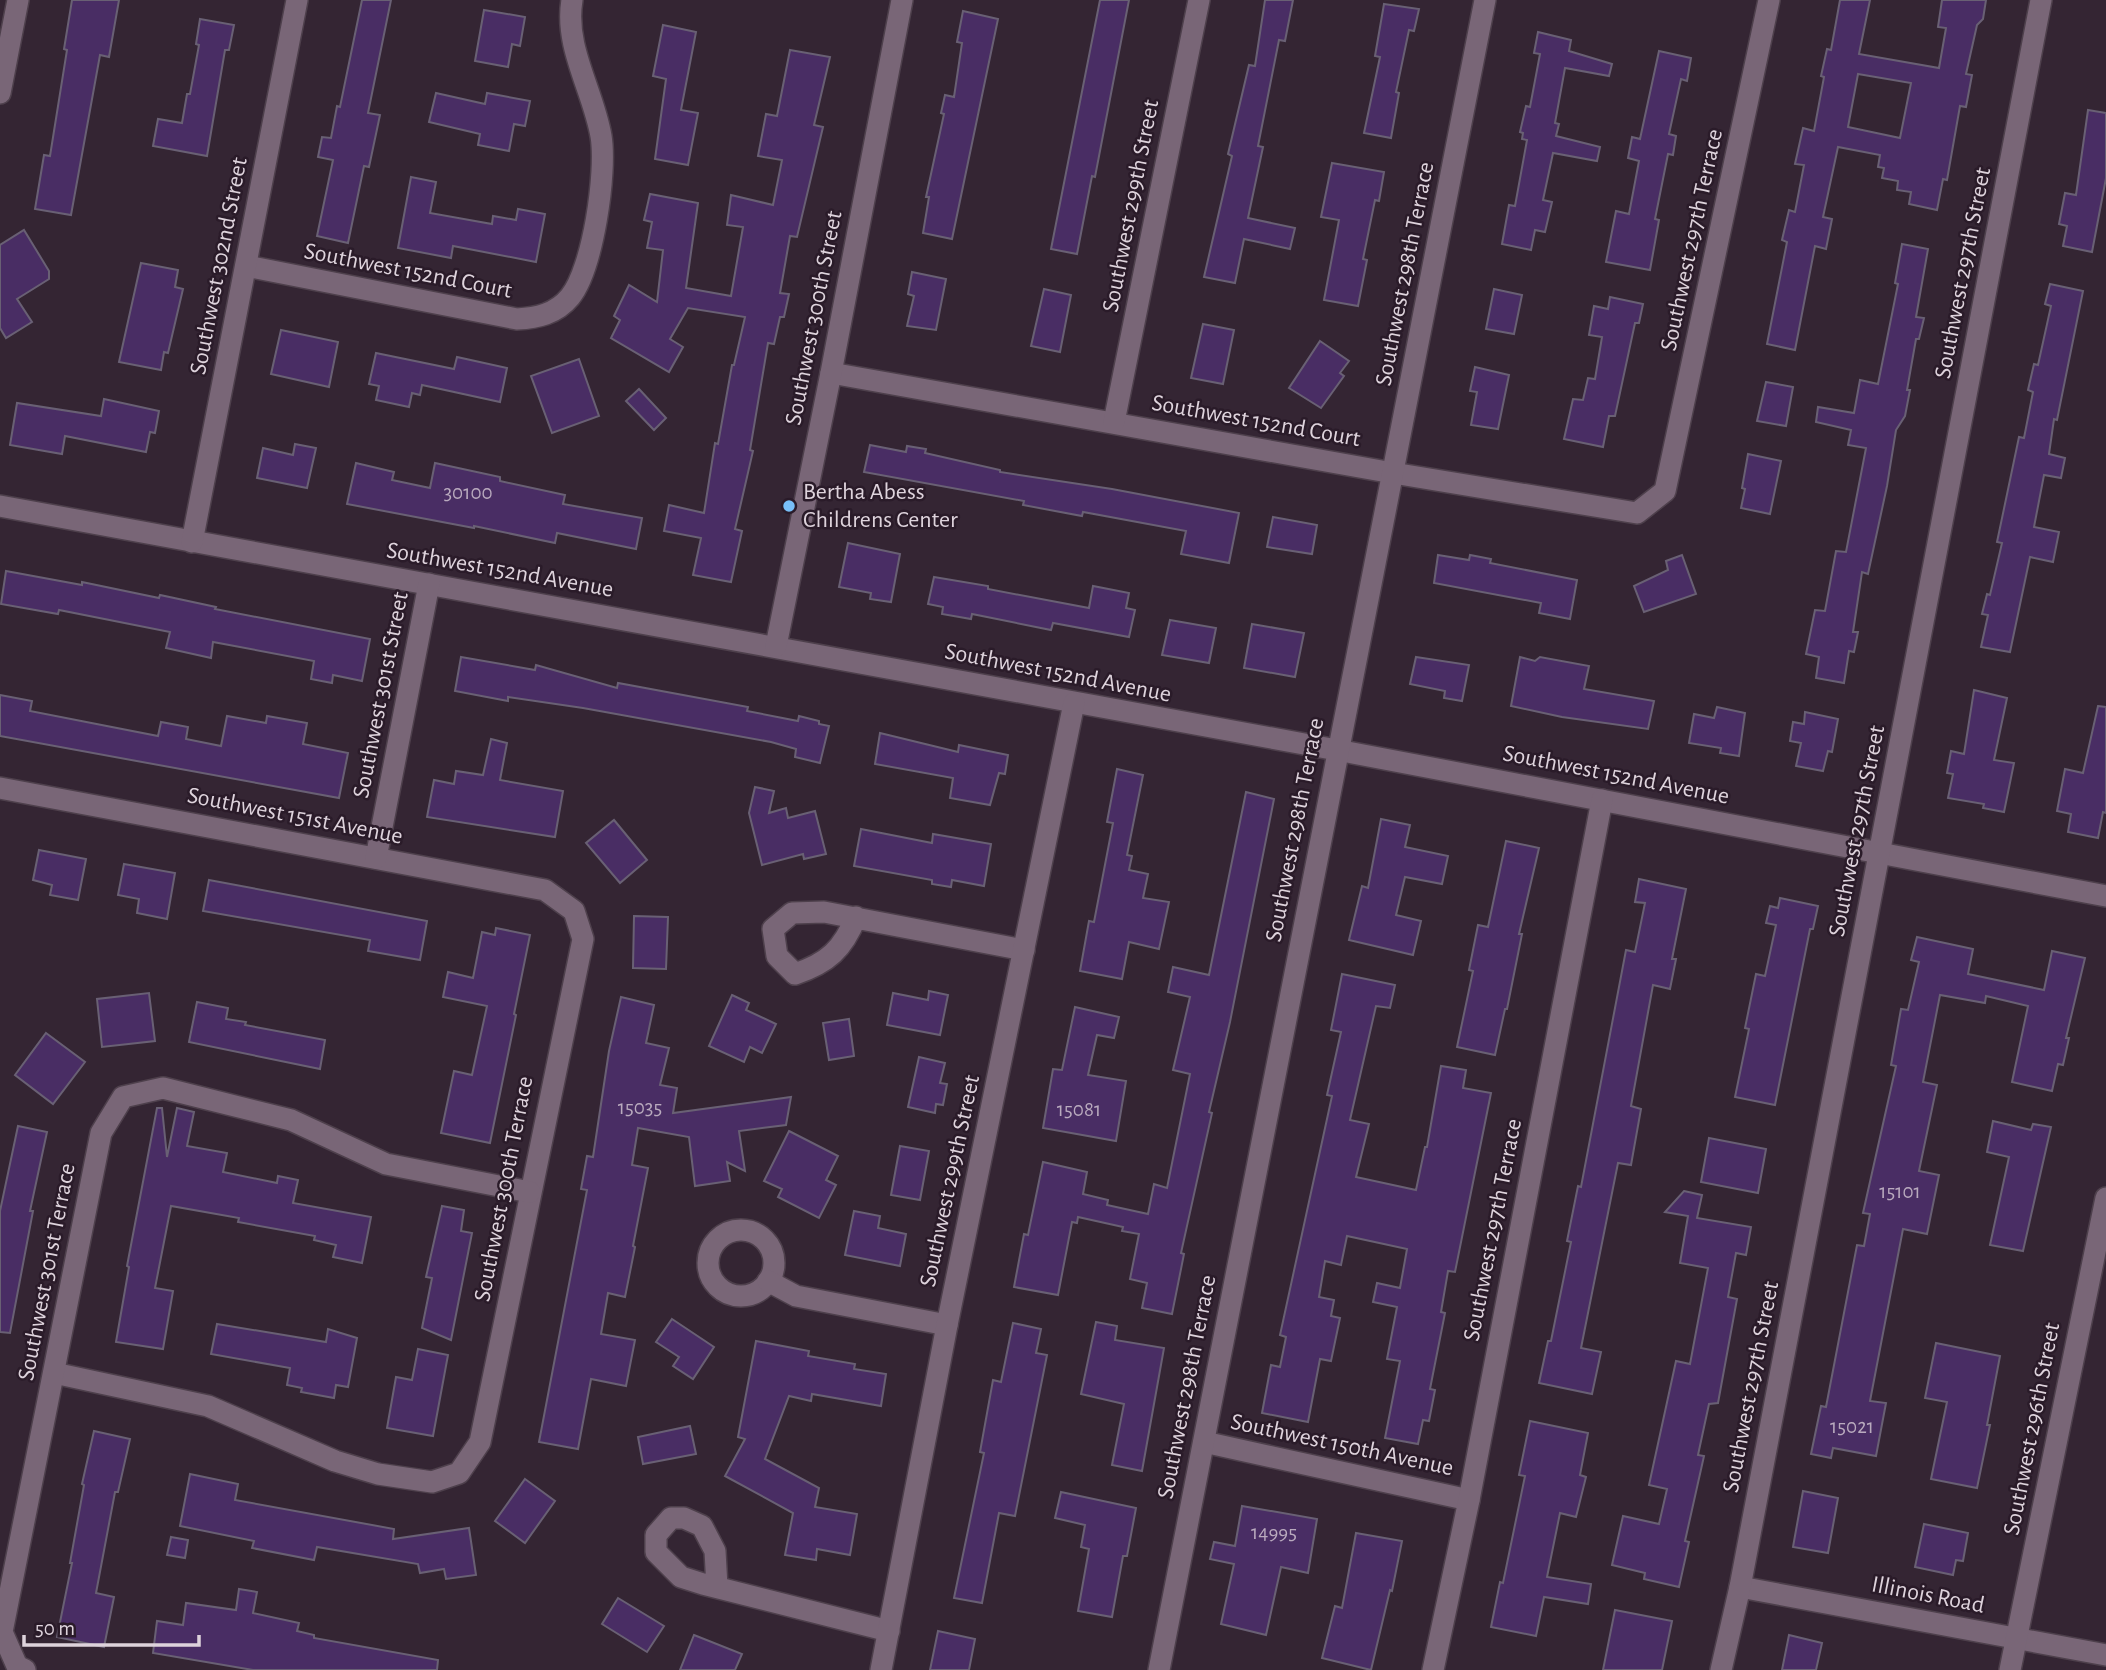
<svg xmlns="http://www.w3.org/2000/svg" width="2106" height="1670" viewBox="0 0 2106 1670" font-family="'Alegreya Sans',sans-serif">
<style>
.building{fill:#492d64;stroke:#696074;stroke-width:2;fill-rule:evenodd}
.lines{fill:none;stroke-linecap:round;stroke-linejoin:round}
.minor-casing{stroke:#4e404c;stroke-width:24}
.minor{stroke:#796677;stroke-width:21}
.poi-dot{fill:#78bff8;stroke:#2a1b29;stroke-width:2.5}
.labels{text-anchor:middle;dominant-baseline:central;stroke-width:5;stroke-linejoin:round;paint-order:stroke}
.number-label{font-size:21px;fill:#b9aabe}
.street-label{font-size:24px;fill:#ded3dc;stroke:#2a1b29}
.poi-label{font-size:24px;fill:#ded3dc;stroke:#2a1b29;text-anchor:start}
</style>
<rect width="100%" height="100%" fill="#342533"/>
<g class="building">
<polygon points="72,0 119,0 109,57 100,55 71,215 35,209 44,155 50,156 67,50 64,49"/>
<polygon points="362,0 391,0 368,113 380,115 369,167 364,166 348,243 317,236 333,160 318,157 322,137 331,138 337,106 340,107"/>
<polygon points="1100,0 1129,0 1095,177 1092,176 1077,254 1051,249"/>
<polygon points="1265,0 1293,0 1285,41 1279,40 1258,146 1263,147 1248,218 1295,228 1290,249 1244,239 1235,283 1204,277 1232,156 1228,154 1249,65 1255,66"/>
<path d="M1840,0h30l-11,54 80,14 7,-40 -8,-1 4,-27h44l-3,19 -6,6 -11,49 6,1 -6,32 -6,-1 -13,74 -4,-1 -6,31 -28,-6 2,-12 -14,-2 1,-9 -16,-3 2,-10 -6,-1 2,-12 -42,-8 -15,70 9,2 -6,30 -11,-3 -20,104 -28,-6 20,-102 -5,-2 7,-30 6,2 9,-47 -9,-1 8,-36 11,3 10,-54 -3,-1 6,-27 4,1zM1858,74l53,9 -11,55 -52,-11z"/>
<polygon points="1384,4 1419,9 1414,31 1409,30 1396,92 1399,93 1391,138 1364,133 1380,57 1375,56"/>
<polygon points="484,10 525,17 520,46 512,44 508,67 475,61"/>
<polygon points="963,11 998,19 952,239 923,233 929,197 926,197 944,114 941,113 945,95 954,97 962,43 957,42"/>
<polygon points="200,19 234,25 229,50 225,50 207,156 153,146 158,119 182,123 187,94 190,94 199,45 196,44"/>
<polygon points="663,25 696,32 681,110 698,113 688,165 655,159 666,79 653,76"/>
<polygon points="1538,32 1571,40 1569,51 1612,64 1609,76 1565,68 1555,123 1559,124 1556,136 1600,147 1597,161 1553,153 1543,200 1552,202 1545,232 1535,230 1531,250 1502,244 1509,205 1515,206 1527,140 1522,139 1523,133 1520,132 1526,106 1530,107 1540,54 1534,53"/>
<polygon points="790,50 830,57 814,125 823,127 797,237 790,236 780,293 789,294 784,317 780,317 774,344 768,343 750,450 753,451 735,529 742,531 731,582 693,575 701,538 664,531 669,505 704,513 715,443 718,444 732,365 734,365 745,317 688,308 670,339 683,347 669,372 611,338 620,320 614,316 629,285 657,302 663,250 647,248 652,222 644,220 650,194 698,203 686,288 731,296 743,227 727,225 731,195 773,205 782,160 758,156 766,114 777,116"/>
<polygon points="1659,51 1691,58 1687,81 1681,79 1669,134 1676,136 1673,155 1668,154 1655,219 1659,220 1650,270 1606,262 1616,211 1629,214 1639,161 1628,158 1632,137 1640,139"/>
<polygon points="436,93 485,104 487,93 530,101 525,126 514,124 509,151 478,145 480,134 429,122"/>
<polygon points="2088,110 2106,113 2106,178 2092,252 2063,246 2067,226 2059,224 2065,193 2076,195"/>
<polygon points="1332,163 1384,172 1379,201 1375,200 1363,259 1367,260 1358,306 1324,300 1339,220 1321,217"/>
<polygon points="411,177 436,182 430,213 492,224 493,216 516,220 518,209 545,214 536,262 453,246 451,258 398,248"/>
<polygon points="24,230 49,271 49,279 17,299 32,322 6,338 0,328 0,245"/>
<polygon points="1902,244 1928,249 1916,317 1924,318 1919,339 1916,339 1907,390 1910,390 1905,416 1896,430 1887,486 1868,574 1862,572 1853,632 1858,632 1854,652 1849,651 1844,683 1816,678 1819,657 1806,654 1815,610 1825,611 1836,551 1846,552 1866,448 1848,445 1851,430 1816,422 1818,407 1854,413 1860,380 1878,384 1898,284 1895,283"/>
<polygon points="141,263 178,270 175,287 183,289 168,353 164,352 161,370 119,362"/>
<polygon points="912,272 946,279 936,330 907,326 914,296 908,294"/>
<polygon points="2050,284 2083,291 2057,420 2054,419 2049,454 2065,458 2061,478 2044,475 2034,527 2059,532 2053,562 2030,557 2010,652 1981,647 1988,615 1982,614 1987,594 1990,595 2002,543 1997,542 2019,437 2024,438 2033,392 2028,390 2034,364 2038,365 2051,306 2045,304"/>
<polygon points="1044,289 1071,295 1060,352 1031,346"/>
<polygon points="1494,289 1522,295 1514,334 1486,329"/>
<polygon points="1610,297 1643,304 1639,323 1635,323 1615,416 1609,416 1603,447 1564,439 1573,399 1583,400 1588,378 1595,379 1602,337 1589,335 1594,306 1608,309"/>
<polygon points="1203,324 1234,330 1223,384 1191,378"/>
<polygon points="281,330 338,342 329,387 271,374"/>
<polygon points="1320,341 1349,361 1340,373 1344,376 1321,408 1289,388"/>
<polygon points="376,353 454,369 457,357 507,368 500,402 422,385 420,395 412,393 409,407 376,400 379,386 369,384"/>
<polygon points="579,359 599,416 552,433 531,376"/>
<polygon points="1475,367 1509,375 1498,429 1471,425 1477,392 1470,391"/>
<polygon points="1766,382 1793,387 1786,426 1757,421"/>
<polygon points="639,389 666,418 654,430 626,401"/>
<polygon points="104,399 159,411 155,433 150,432 146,452 65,436 62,454 10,445 17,403 101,416"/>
<polygon points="295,444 316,448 307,488 257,478 263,448 293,455"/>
<polygon points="870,445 906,452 907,446 926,449 925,453 1000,470 1000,472 1112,489 1239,513 1229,563 1181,554 1186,531 1083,512 1082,516 1023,505 1024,501 864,472"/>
<polygon points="1748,454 1781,461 1770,514 1741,508 1745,489 1742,488"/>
<polygon points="356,463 394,472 392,480 430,488 435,463 500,477 500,481 565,495 563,504 642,518 636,549 557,533 555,543 474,526 474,528 347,504"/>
<polygon points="1273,517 1317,525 1312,554 1267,547"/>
<polygon points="848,543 900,554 891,602 870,599 871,593 839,587"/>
<polygon points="1438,555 1469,560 1470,555 1491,559 1490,563 1577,580 1570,619 1539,613 1541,603 1434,583"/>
<polygon points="1682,555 1696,594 1644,612 1634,586 1668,570 1666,561"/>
<polygon points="6,571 82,585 82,582 159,598 160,595 216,607 215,609 370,639 362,681 333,675 332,683 311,679 314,661 213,642 211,658 166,648 170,632 59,610 58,614 1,604"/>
<polygon points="934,577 988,586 988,589 1089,608 1093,586 1129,593 1126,608 1135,610 1129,637 1053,623 1051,630 972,614 971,619 942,614 943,607 928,604"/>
<polygon points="1170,620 1216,628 1209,663 1162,655"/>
<polygon points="1252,624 1304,633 1295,677 1244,668"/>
<polygon points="461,657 535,670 536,665 617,688 618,683 748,707 747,711 798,721 799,716 819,721 819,724 829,726 820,763 795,757 796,749 771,742 583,708 508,697 508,701 455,691"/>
<polygon points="1416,657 1469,665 1462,701 1444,698 1445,691 1410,684"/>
<polygon points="1520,657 1535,661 1540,657 1589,666 1584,689 1654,701 1648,729 1562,717 1511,706"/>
<polygon points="1974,690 2007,698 1994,760 2014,763 2004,812 1983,808 1984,804 1948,798 1953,774 1947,773 1951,751 1964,754"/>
<polygon points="0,695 32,701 30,711 158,736 161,722 188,727 186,739 221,746 227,716 266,723 267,716 307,723 303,744 348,753 339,798 0,736"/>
<polygon points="2098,706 2106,707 2106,813 2103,812 2098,838 2068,832 2071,814 2057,811 2065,769 2083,773"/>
<polygon points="1717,707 1745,713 1739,756 1720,753 1721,748 1689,743 1694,714 1714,718"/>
<polygon points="1805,712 1838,719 1832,752 1828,751 1823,771 1796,766 1801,743 1790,741 1793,722 1804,724"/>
<polygon points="880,733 958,752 959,745 1008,755 1005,774 999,773 990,805 950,798 953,778 875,764"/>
<polygon points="491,739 507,743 500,780 563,791 555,837 427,817 434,780 454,784 456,771 483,775"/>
<polygon points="1117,769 1143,775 1127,855 1132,856 1129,870 1148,874 1143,898 1169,902 1159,949 1129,942 1122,979 1080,971 1089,921 1094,922 1113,823 1107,822"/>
<polygon points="755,787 774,791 769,813 786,808 788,818 815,811 826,854 804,859 803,854 762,865 749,813"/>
<polygon points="1246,792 1274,799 1230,1022 1209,1112 1212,1113 1181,1253 1184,1254 1172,1314 1142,1308 1147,1283 1130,1279 1139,1234 1122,1231 1123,1227 1078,1217 1077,1223 1072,1222 1058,1295 1014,1287 1024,1234 1028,1235 1043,1162 1087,1172 1083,1194 1108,1200 1107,1205 1148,1214 1154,1184 1167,1188 1190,1074 1173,1070 1190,997 1168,992 1173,967 1209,975"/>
<polygon points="1381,819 1410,825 1405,847 1448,856 1442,884 1405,877 1396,915 1421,921 1413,955 1349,940 1362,886 1368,888"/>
<polygon points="614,820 647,860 620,883 586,843"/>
<polygon points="861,829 932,843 933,834 991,844 984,886 952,880 951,887 932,884 932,880 854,866"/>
<polygon points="1506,841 1539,848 1519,934 1522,934 1507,1009 1505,1009 1495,1055 1457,1047 1473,971 1469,970 1478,925 1488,927"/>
<polygon points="39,850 86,859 78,900 50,895 52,885 33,880"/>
<polygon points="124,864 175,873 167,919 137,913 139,899 118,895"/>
<polygon points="1639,879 1686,889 1672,959 1676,959 1670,989 1653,985 1631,1106 1641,1109 1631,1165 1618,1163 1581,1348 1601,1352 1592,1394 1539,1383 1548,1341 1551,1341 1571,1242 1567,1241 1578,1186 1581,1187 1626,950 1635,952 1645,903 1635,902"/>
<polygon points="209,880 427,921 420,960 368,951 370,940 203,911"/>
<polygon points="1780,898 1818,906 1813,929 1810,929 1775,1105 1735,1097 1749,1029 1745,1028 1756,974 1765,976 1776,925 1766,923 1770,906 1778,908"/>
<polygon points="634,916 668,917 666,969 633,968"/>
<polygon points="496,928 530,935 514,1014 516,1015 490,1143 441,1133 454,1071 472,1075 487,1006 443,997 448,972 473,978 482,932 495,935"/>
<polygon points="1917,937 1973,949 1968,974 2044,990 2052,951 2085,958 2066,1038 2069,1038 2063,1065 2058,1064 2052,1091 2012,1082 2028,1006 1986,996 1985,1003 1940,995 1923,1082 1937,1085 1919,1171 1939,1175 1927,1234 1903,1229 1870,1401 1886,1403 1876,1456 1833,1448 1831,1458 1811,1454 1821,1406 1826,1407 1857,1245 1864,1246 1870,1214 1863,1213 1896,1066 1891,1065 1901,1009 1908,1010 1919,962 1911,960"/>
<polygon points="1342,974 1395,985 1390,1008 1376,1006 1350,1120 1369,1124 1356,1177 1416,1190 1425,1147 1427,1147 1441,1066 1466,1070 1463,1088 1491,1093 1455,1272 1448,1271 1441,1312 1445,1313 1430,1389 1435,1390 1429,1421 1423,1420 1418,1444 1385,1438 1400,1361 1387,1359 1397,1307 1373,1302 1377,1283 1400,1288 1407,1249 1347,1236 1341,1265 1325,1261 1319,1297 1334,1300 1331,1316 1340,1318 1331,1361 1320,1359 1308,1422 1262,1413 1271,1365 1280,1367 1286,1337 1280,1335 1332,1096 1327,1095 1341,1032 1331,1030"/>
<polygon points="929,991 948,995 940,1035 887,1025 893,993 928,1000"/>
<polygon points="149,993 155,1041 102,1047 97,999"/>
<polygon points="732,995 749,1003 746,1010 776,1024 762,1053 750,1047 744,1062 709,1046"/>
<polygon points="621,997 654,1005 646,1043 669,1048 660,1085 677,1088 673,1113 791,1097 786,1125 739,1131 745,1171 727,1162 730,1181 695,1186 689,1137 638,1128 632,1165 648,1168 633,1246 635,1247 625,1297 608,1293 601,1334 635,1340 626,1386 591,1379 578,1449 539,1442 587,1190 581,1189 587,1156 593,1157 609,1051"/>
<polygon points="197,1002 228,1008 226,1019 246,1022 245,1025 325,1040 320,1069 189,1042"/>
<polygon points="1075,1007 1119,1017 1114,1038 1097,1035 1088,1075 1126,1081 1116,1141 1043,1128 1053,1069 1062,1070"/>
<polygon points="849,1019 854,1056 829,1060 823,1023"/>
<polygon points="46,1033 85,1062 53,1104 15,1075"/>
<polygon points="919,1057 945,1063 940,1083 947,1084 943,1105 936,1104 935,1113 908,1107"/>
<polygon points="157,1108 162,1108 167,1157 177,1108 194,1112 187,1146 227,1153 223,1172 277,1183 278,1176 298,1180 293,1203 371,1217 362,1263 333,1257 336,1245 314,1240 315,1236 238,1222 239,1218 171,1206 155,1288 173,1291 163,1349 116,1342 129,1267 127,1266"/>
<polygon points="1993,1121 2031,1130 2033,1124 2051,1127 2023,1251 1990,1245 2009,1157 1987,1152"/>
<polygon points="18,1126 47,1132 30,1211 33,1211 10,1333 0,1332 0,1211"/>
<polygon points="789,1131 838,1156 826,1180 836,1185 819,1218 778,1197 782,1189 764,1181"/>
<polygon points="1709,1138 1766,1149 1758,1193 1701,1182"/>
<polygon points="900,1146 929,1151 920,1200 891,1195"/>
<polygon points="1684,1191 1702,1195 1697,1218 1751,1227 1746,1255 1736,1253 1728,1297 1737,1299 1718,1403 1709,1404 1698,1455 1704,1456 1685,1541 1689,1542 1679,1587 1644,1579 1645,1573 1612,1565 1623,1516 1659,1524 1667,1489 1649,1485 1676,1361 1690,1364 1708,1268 1680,1263 1688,1216 1665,1212"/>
<polygon points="442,1206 464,1210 461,1231 472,1233 451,1340 422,1328 432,1278 426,1277"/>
<polygon points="854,1211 880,1216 878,1228 906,1234 900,1266 845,1255"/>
<polygon points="672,1319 714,1347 693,1379 673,1366 679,1357 656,1342"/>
<polygon points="1096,1322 1117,1326 1115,1340 1164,1348 1142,1471 1112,1465 1124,1404 1081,1394"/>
<polygon points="1013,1323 1041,1329 1036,1353 1047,1355 1015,1516 999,1513 982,1603 954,1598 984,1453 980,1452 993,1380 1001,1382"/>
<polygon points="217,1324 326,1342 328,1329 357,1338 348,1387 336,1385 334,1398 301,1392 302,1388 287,1385 290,1368 211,1354"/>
<polygon points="756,1341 809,1351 808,1356 855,1364 854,1369 886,1374 881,1406 812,1394 811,1401 789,1396 765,1459 819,1488 815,1507 857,1514 850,1555 817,1549 816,1560 785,1555 793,1513 725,1476 745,1439 738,1437"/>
<polygon points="1936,1343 2000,1356 1987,1425 1990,1425 1977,1488 1931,1479 1947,1402 1925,1398"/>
<polygon points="418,1349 448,1355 433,1436 387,1428 396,1377 412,1380"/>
<polygon points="1530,1421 1588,1433 1580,1475 1586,1477 1576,1517 1560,1513 1547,1577 1591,1584 1588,1604 1544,1597 1536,1636 1491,1627 1500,1582 1503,1583 1525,1476 1519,1475"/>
<polygon points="690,1426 696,1454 643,1464 638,1437"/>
<polygon points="94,1431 130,1439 118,1492 115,1492 96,1593 114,1597 104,1647 57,1637 72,1563 70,1563 84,1485 82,1484"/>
<polygon points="190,1474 238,1484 235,1500 394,1529 393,1539 469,1528 476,1575 446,1579 444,1569 420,1573 418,1564 317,1547 314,1560 252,1548 254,1541 180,1526"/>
<polygon points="525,1479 555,1501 525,1543 495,1521"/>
<polygon points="1803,1491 1838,1498 1828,1553 1793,1547"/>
<polygon points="1061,1492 1136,1508 1127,1556 1123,1556 1112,1617 1078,1611 1089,1549 1081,1547 1085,1525 1055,1518"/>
<polygon points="1242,1506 1317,1519 1308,1573 1281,1567 1266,1635 1221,1624 1234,1564 1210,1559 1214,1542 1235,1546"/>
<polygon points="1924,1524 1968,1533 1963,1561 1956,1560 1953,1575 1915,1567"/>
<polygon points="1356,1533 1402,1541 1392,1591 1390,1590 1371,1670 1322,1658 1335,1606 1342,1608"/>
<polygon points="171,1537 188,1540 185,1558 167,1555"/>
<polygon points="239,1589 257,1592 253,1613 299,1623 297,1631 314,1635 314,1638 438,1660 437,1670 253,1670 153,1653 157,1621 183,1625 186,1603 236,1610"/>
<polygon points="618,1598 664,1626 647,1652 602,1624"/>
<polygon points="1615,1610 1672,1621 1662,1670 1603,1670"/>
<polygon points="938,1631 975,1639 969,1670 930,1670"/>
<polygon points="694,1635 742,1654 735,1670 680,1670"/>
<polygon points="1789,1635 1822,1643 1816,1670 1782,1670"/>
</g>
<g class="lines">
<defs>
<g id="minor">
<polyline points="0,93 18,0"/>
<path d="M246,266l271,53c20,-1 39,-5 53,-22 23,-28 37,-125 31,-161 -8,-46 -37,-89 -29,-136"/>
<polyline points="831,373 1393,473 1637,513 1665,491 1769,0"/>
<polyline points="1114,422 1199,0"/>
<polyline points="0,506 1337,750 2106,896"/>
<polyline points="192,542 297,0"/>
<polyline points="776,646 831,373 902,0"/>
<polyline points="0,788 545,890 574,911 583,939 480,1442 459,1473 432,1482 378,1474 335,1461 208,1406 54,1373"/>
<polyline points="376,858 429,584"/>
<path d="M856,917c-13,32 -28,46 -61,57l-18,-18 -4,-27 19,-16 32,-1 200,38"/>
<circle cx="741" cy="1263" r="33"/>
<polyline points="768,1281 796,1296 947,1325"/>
<polyline points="1204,1442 1469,1500"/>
<polyline points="717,1587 715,1551 702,1526 684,1518 671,1518 656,1535 656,1552 681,1577 703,1584 889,1631"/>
<polyline points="1740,1587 2106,1655"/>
<polyline points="25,1670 17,1666 2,1632 101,1133 123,1097 163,1088 291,1120 386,1164 530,1192"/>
<polyline points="881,1670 947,1325 1074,703"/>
<polyline points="1159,1670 1485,0"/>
<polyline points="1433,1670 1469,1500 1602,800"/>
<polyline points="1721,1670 1740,1587 2041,0"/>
<polyline points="2010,1670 2106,1198"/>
</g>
</defs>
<use href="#minor" class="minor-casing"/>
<use href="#minor" class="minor"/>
</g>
<circle class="poi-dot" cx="789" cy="506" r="7"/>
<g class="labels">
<g class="number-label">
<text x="468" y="492">30100</text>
<text x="640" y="1107">15035</text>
<text x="1079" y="1109">15081</text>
<text x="1900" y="1191">15101</text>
<text x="1852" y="1426">15021</text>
<text x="1274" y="1532">14995</text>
</g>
<g class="street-label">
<text transform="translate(1131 206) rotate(-79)">Southwest 299th Street</text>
<text transform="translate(1692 240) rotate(-78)">Southwest 297th Terrace</text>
<text transform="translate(219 266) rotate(-79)">Southwest 302nd Street</text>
<text transform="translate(408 271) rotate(11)">Southwest 152nd Court</text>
<text transform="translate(1963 273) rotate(-79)">Southwest 297th Street</text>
<text transform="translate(1405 274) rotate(-79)">Southwest 298th Terrace</text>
<text transform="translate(814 318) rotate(-79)">Southwest 300th Street</text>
<text transform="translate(1256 421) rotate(10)">Southwest 152nd Court</text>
<text transform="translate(500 570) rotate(10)">Southwest 152nd Avenue</text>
<text transform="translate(1058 673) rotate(11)">Southwest 152nd Avenue</text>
<text transform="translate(381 695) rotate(-79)">Southwest 301st Street</text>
<text transform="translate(1616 775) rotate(11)">Southwest 152nd Avenue</text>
<text transform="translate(295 816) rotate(11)">Southwest 151st Avenue</text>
<text transform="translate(1295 830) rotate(-79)">Southwest 298th Terrace</text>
<text transform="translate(1857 831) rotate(-79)">Southwest 297th Street</text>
<text transform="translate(950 1181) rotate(-78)">Southwest 299th Street</text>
<text transform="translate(504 1189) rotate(-79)">Southwest 300th Terrace</text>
<text transform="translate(1493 1230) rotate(-79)">Southwest 297th Terrace</text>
<text transform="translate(47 1272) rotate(-79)">Southwest 301st Terrace</text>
<text transform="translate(1187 1387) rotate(-79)">Southwest 298th Terrace</text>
<text transform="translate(1751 1387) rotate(-79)">Southwest 297th Street</text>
<text transform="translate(2032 1429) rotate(-79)">Southwest 296th Street</text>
<text transform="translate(1342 1445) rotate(12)">Southwest 150th Avenue</text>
<text transform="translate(1928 1595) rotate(11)">Illinois Road</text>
</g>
<g class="poi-label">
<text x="803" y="492">Bertha Abess<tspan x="803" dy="28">Childrens Center</tspan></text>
</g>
</g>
<path d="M24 1635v10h175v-10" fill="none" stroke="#ded3dc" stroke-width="3.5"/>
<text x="35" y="1635" font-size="21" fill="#ded3dc" stroke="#2a1b29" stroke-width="5" paint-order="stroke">50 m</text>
</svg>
